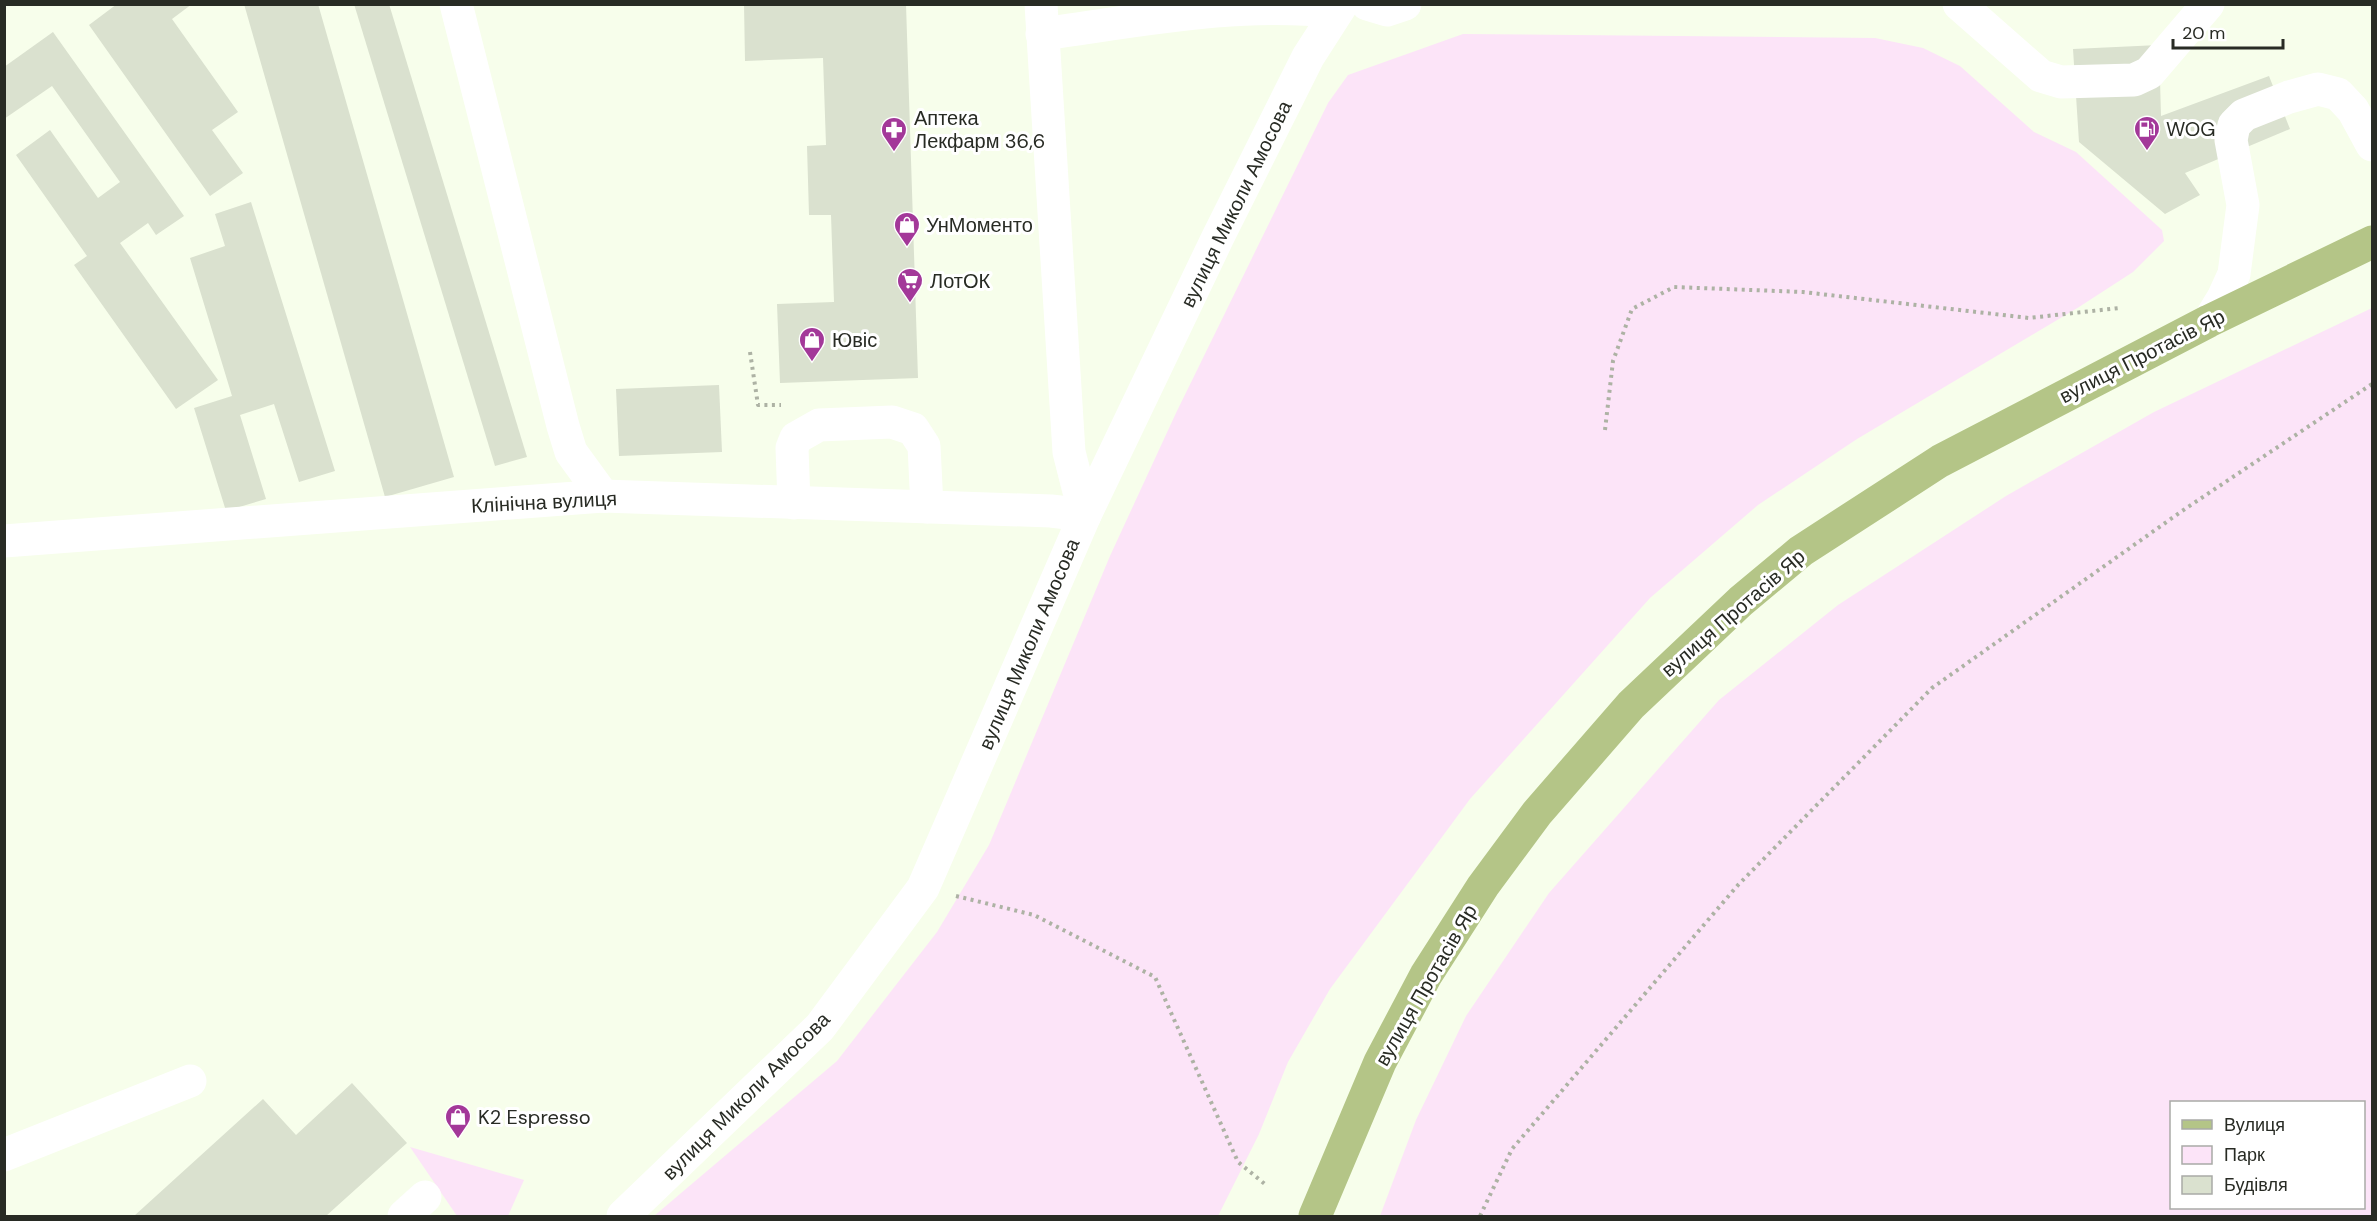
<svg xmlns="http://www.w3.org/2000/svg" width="2377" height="1221" viewBox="0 0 2377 1221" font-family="'DM Sans',sans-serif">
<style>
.green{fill:#fce4f8;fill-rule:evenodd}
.building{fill:#dae1cf}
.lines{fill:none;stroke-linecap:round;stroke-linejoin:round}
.path{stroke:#adb2a4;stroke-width:4;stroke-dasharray:3 4.5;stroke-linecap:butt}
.minor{stroke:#fff;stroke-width:33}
.major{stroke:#b4c587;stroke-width:33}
.labels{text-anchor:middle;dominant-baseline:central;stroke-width:6;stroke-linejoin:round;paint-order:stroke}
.poi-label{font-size:20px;fill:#282b24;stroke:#fff;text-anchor:start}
.street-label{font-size:20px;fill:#282b24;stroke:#fff}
</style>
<rect width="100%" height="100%" fill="#f7feeb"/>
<g class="green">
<polygon points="1463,34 1875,38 1923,48 1960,66 2034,132 2076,152 2162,230 2164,241 2133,272 2079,307 1857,439 1758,505 1650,598 1470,799 1330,989 1288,1062 1259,1134 1218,1216 654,1216 837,1061 937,932 989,845 1110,556 1176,413 1328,103 1348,75"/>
<path d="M2372,308v908h-992l36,-96 50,-104 83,-123 170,-193 119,-95 168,-109 148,-84zM2364,1102v106h-192v-106z"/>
<polygon points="410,1147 524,1180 508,1216 457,1216"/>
</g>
<g class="building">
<polygon points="117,4 192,4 172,19 238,112 212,130 243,173 210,196 89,25"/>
<polygon points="244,4 318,4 454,477 385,497"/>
<polygon points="354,4 389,4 527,457 495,466"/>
<polygon points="744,4 906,4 918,378 780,383 777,304 834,302 831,215 809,215 807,146 826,145 823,58 745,61"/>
<polygon points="53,32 184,216 156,235 148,223 120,243 218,380 176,409 74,265 87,256 16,155 50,130 98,198 120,182 52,86 4,119 4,67"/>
<polygon points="2159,45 2161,116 2269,76 2290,129 2185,173 2200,195 2165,214 2079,142 2073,49"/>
<polygon points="251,202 335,471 299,482 274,404 240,415 266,499 226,511 194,408 232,396 190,258 225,246 215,214"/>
<polygon points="719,385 722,452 619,456 616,389"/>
<polygon points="352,1083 407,1143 326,1216 134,1216 263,1099 296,1135"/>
</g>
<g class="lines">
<g class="path">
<polyline points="750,352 758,405 781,405"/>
<polyline points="1605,430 1613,361 1632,309 1674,287 1803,292 2029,318 2119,308"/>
<polyline points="956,896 1034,915 1155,977 1238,1162 1266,1185"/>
<polyline points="1480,1216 1512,1149 1738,885 1932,688 2182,511 2372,384"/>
</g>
<g class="minor">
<polyline points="456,4 563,426 571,452 603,496"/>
<polyline points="1041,4 1069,452 1085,515"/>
<polyline points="1367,4 1387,10 1405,4"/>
<polyline points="1959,4 2041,76 2061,82 2134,80 2149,73 2208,4"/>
<path d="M1042,34c96,-13 197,-34 294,-22"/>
<polyline points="2209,321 2223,298 2234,274 2243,205 2231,140 2234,125 2244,115 2289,97 2318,89 2338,94 2353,110 2372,145"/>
<polyline points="794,503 792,448 796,438 819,425 892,422 913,429 924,446 927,507"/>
<polyline points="4,541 603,496 1051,511 1085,515"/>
<polyline points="4,1155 190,1081"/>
<polyline points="404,1216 425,1197"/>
<polyline points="623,1216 820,1027 923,888 1085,515 1218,237 1308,57 1342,4"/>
</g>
<polyline class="major" points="1315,1216 1380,1062 1426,975 1483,886 1537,813 1631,705 1741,601 1801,551 1940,461 2209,321 2372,242"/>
</g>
<defs>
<symbol id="fuel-pin" viewBox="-11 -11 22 30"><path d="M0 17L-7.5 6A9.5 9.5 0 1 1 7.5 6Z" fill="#a33899" stroke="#fff"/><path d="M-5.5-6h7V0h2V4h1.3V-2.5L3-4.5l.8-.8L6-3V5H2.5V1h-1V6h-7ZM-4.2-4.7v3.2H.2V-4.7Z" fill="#fff"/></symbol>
<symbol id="pharmacy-pin" viewBox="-11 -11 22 30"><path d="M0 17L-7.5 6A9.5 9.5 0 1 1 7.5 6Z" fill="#a33899" stroke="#fff"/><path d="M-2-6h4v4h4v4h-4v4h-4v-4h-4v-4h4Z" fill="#fff"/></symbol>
<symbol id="shop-pin" viewBox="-11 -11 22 30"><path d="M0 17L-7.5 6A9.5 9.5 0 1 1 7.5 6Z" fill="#a33899" stroke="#fff"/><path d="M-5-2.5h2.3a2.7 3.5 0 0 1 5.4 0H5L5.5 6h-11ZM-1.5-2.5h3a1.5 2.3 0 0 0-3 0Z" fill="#fff"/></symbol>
<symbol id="supermarket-pin" viewBox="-11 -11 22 30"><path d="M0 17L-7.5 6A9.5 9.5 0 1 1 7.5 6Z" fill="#a33899" stroke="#fff"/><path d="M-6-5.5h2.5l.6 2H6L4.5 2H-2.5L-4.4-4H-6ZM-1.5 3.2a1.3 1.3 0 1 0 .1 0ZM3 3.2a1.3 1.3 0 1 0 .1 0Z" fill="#fff"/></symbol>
</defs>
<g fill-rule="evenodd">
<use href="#fuel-pin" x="2132" y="114" width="30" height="40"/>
<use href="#pharmacy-pin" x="879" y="115" width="30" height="40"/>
<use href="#shop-pin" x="892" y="210" width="30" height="40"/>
<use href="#supermarket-pin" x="895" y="266" width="30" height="40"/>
<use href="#shop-pin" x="797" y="325" width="30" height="40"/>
<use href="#shop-pin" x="443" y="1102" width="30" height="40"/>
</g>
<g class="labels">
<g class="poi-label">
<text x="914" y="118">Аптека<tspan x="914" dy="23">Лекфарм 36,6</tspan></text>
<text x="2166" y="129">WOG</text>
<text x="926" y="225">УнМоменто</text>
<text x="930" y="281">ЛотОК</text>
<text x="832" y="340">Ювіс</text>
<text x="478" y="1117">K2 Espresso</text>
</g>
<g class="street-label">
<text transform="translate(1236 204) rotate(-64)">вулиця Миколи Амосова</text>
<text transform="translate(2142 356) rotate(-27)">вулиця Протасів Яр</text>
<text transform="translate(544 502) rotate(-3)">Клінічна вулиця</text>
<text transform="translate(1733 613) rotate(-41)">вулиця Протасів Яр</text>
<text transform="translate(1029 644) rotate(-67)">вулиця Миколи Амосова</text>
<text transform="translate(1426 985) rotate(-60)">вулиця Протасів Яр</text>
<text transform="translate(746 1096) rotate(-45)">вулиця Миколи Амосова</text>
</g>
</g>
<rect width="2377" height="1221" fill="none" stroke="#282b24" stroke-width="12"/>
<rect x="2170" y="1101" width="195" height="108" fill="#ffffff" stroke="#a9aaa7" stroke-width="1.5"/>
<rect x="2182" y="1120" width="30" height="9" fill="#b4c587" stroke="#a9aaa7" stroke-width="1.5"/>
<text x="2224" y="1131" font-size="18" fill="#282b24">Вулиця</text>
<rect x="2182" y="1146" width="30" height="18" fill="#fce4f8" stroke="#a9aaa7" stroke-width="1.5"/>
<text x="2224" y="1161" font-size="18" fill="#282b24">Парк</text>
<rect x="2182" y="1176" width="30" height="18" fill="#dae1cf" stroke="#a9aaa7" stroke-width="1.5"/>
<text x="2224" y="1191" font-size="18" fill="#282b24">Будівля</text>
<path d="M2173 39v9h110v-9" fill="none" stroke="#282b24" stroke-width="3"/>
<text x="2182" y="39" font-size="18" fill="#282b24" stroke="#ffffff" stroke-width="4.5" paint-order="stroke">20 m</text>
</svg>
